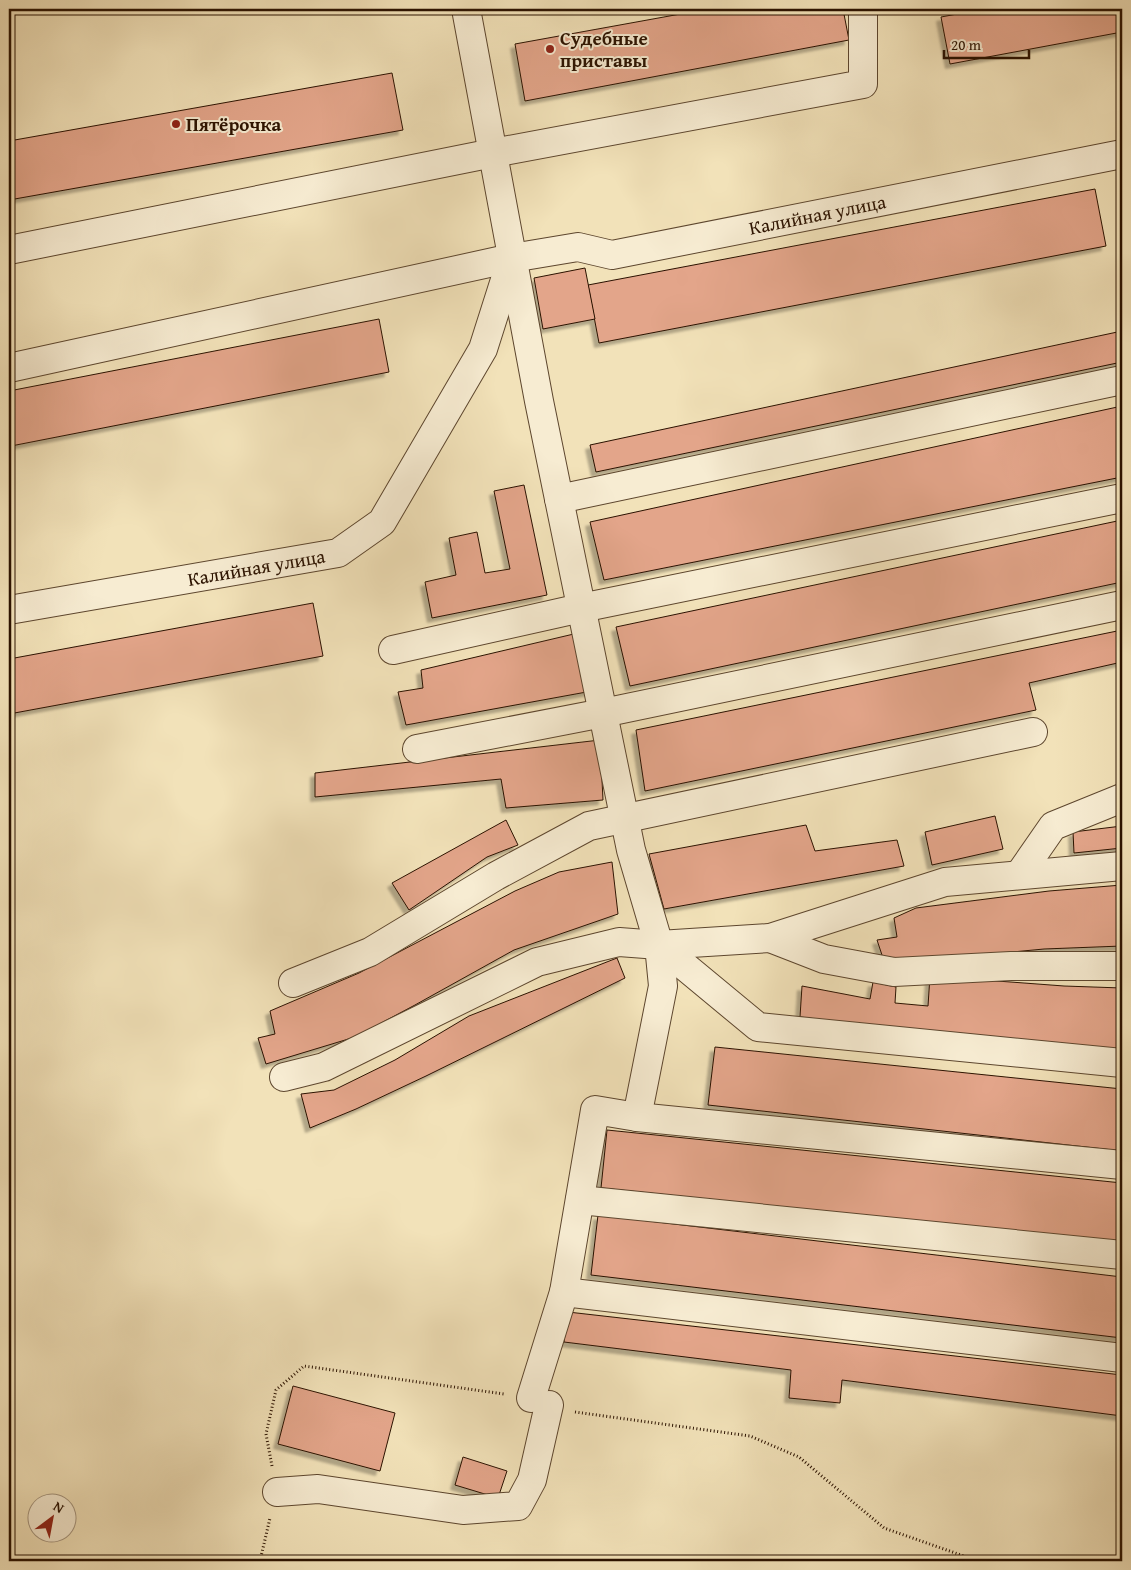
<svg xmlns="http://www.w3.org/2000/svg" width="1131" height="1570" viewBox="0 0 1131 1570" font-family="'Gentium Book Plus',serif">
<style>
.building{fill:#e3a58a;stroke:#2b1200;filter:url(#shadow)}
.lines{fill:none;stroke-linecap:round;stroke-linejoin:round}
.minor-casing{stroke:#5d462e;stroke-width:30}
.path{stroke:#2b1200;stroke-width:3;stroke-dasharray:1 2.5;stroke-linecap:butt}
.minor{stroke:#f7ecd2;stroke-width:28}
.poi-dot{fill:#8f2418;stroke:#f7ecd2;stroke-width:2}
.labels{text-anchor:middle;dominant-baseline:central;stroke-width:4;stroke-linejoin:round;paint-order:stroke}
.poi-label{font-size:19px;font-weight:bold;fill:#2b1200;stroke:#f7ecd2;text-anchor:start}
.street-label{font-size:19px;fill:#2b1200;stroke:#f7ecd2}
</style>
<defs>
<filter id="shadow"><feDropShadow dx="-4.5" dy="4.5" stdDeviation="1" flood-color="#0004"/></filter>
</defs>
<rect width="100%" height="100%" fill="#f2e2b9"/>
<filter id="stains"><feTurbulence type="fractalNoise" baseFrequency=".004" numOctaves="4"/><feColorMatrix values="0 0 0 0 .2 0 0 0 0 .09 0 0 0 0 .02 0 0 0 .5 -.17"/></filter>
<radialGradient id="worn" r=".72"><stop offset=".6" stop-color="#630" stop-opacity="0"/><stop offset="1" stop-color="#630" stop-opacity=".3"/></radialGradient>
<g class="building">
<polygon points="708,9 843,9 849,40 525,101 515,44"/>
<polygon points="984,9 1122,9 1122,32 950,64 941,17"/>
<polygon points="392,73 403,130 9,200 9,141"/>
<polygon points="1095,189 1106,246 599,343 588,285"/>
<polygon points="585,268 595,319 543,329 534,278"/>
<polygon points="379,319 389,372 11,446 9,434 9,391"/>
<polygon points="1122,331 1122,362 596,472 590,445"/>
<polygon points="1122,406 1122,477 604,580 590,522"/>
<polygon points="524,485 547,595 432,618 425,582 456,575 449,538 477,532 485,573 510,569 494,491"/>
<polygon points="1122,520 1122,582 630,686 616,627"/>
<polygon points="313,603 323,656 9,714 9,659"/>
<polygon points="1122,630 1122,662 1029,683 1036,710 645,791 636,730"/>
<polygon points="578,633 592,691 406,725 398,692 423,688 421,670"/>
<polygon points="600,740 603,800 506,808 501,779 315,797 315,773"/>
<polygon points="995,816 1003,849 932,865 925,832"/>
<polygon points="506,820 518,845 487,857 409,910 392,883"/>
<polygon points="806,825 815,851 897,840 904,866 664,909 649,854"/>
<polygon points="1122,826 1122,848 1074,853 1073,832"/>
<polygon points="612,862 618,914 514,950 415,1005 355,1037 266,1064 258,1038 275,1034 270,1011 359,973 515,891 559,872"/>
<polygon points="1122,885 1122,946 1044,949 885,964 877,940 897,937 894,918 916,908 1049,891"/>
<polygon points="617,958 625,978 426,1076 356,1109 310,1128 301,1094 334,1090 395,1060 469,1016"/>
<polygon points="930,976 1064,986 1122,988 1122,1055 800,1017 802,986 870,999 873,982 896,987 895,1003 928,1006"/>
<polygon points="715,1047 1122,1089 1122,1151 708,1105"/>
<polygon points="607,1130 1122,1183 1122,1242 601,1188"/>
<polygon points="598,1215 1122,1277 1122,1338 591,1275"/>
<polygon points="568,1312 1122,1375 1122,1416 842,1380 840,1403 789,1398 791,1370 564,1342"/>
<polygon points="293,1386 395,1413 380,1471 278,1444"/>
<polygon points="463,1457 507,1471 498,1498 455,1485"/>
</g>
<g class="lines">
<defs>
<g id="minor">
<polyline points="466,9 539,401 559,499 631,850 659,945 663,986 637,1117"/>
<polyline points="9,250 493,153 863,84 863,9"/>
<path id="s1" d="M9,368l503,-110 66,-11 34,8 510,-101"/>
<polyline points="559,499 1122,380"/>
<path id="s2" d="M9,610l329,-57 44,-31 101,-173 28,-88"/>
<polyline points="393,650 581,608 1122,498"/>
<polyline points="417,749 603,713 1122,605"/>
<polyline points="1019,875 1053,826 1122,798"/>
<polyline points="770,938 824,959 894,972 1011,966 1122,966"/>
<polyline points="659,945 758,1027 1122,1063"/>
<polyline points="293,983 370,952 496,876 589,826 1033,732"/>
<polyline points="284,1077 324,1067 537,962 619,942 659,945 770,938 945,882 1122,866"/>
<polyline points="1122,1165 637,1117 595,1110 564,1292 1122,1358"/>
<polyline points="580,1200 1122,1255"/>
<polyline points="531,1398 564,1292"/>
<polyline points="277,1492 318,1489 463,1510 518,1506 532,1480 549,1405"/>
</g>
</defs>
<use href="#minor" class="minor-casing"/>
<g class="path">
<polyline points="575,1412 750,1436 799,1457 884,1528 978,1561"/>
<polyline points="272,1466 266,1434 276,1390 304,1366 504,1394"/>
<polyline points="260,1561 270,1518"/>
</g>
<use href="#minor" class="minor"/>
</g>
<g class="poi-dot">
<circle cx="550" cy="49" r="5"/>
<circle cx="176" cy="124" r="5"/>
</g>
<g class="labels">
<g class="poi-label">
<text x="560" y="38">Судебные<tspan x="560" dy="22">приставы</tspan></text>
<text x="186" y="124">Пятёрочка</text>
</g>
<g class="street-label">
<text stroke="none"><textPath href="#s1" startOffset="826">Калийная улица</textPath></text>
<text stroke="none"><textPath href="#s2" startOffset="251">Калийная улица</textPath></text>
</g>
</g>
<rect width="1131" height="1570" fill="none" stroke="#f2e2b9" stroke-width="30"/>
<rect x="10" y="10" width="1111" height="1550" fill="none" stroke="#2b1200" stroke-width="2.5"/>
<rect x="15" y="15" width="1101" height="1540" fill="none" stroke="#2b1200"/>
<g transform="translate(52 1518) rotate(32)"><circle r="24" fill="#f7ecd2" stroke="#a5957e"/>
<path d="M0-4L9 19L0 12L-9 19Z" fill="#8f2418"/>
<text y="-8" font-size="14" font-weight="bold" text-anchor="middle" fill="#2b1200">N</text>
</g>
<path d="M944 50v8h85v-8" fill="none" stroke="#2b1200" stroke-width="2.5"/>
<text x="951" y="50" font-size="15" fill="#2b1200" stroke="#f7ecd2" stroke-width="4" paint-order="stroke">20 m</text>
<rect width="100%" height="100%" filter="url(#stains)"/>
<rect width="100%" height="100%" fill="url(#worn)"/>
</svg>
